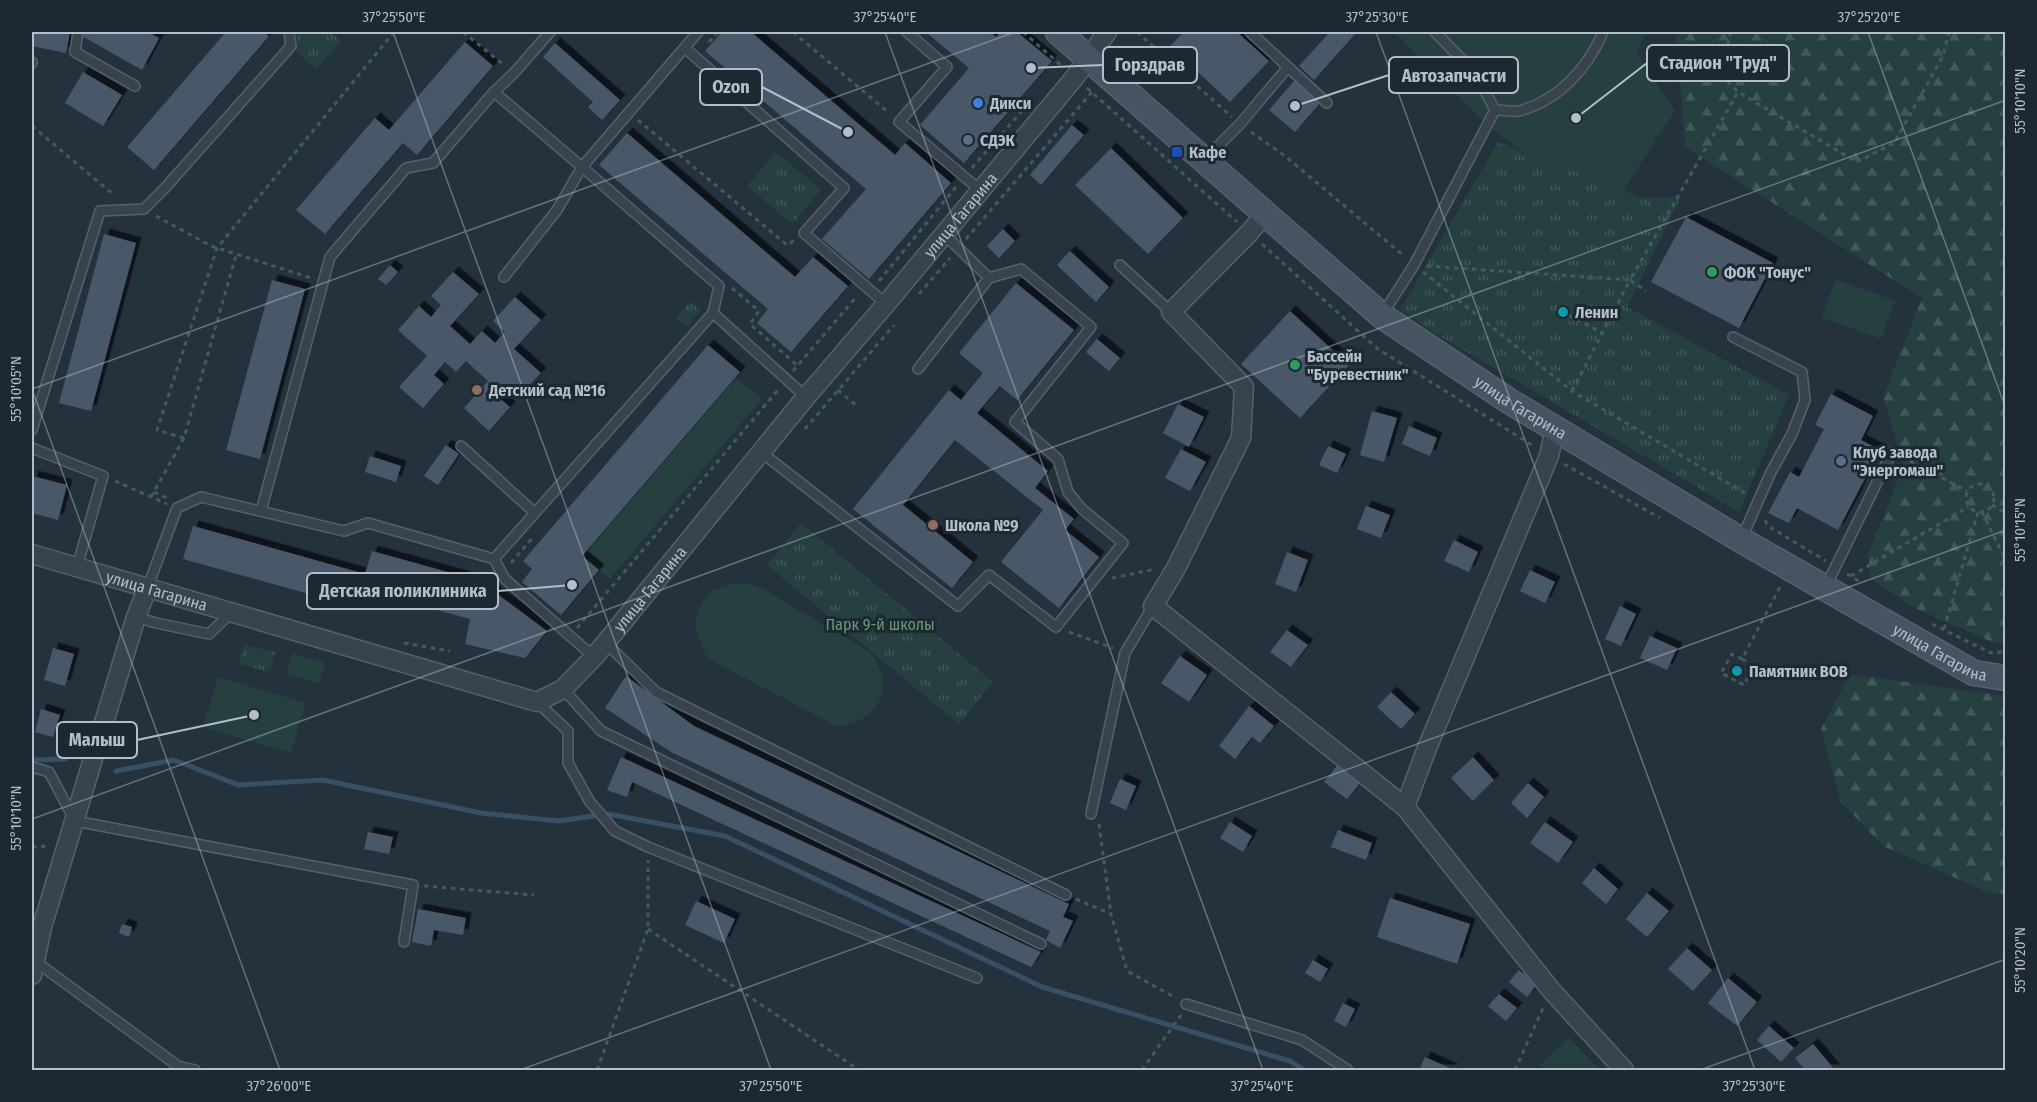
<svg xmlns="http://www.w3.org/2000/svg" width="2037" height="1102" viewBox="0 0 2037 1102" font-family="'Fira Sans Condensed',sans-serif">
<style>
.green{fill:#263f3f}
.forest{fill:url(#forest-firs)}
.park{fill:url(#park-tufts)}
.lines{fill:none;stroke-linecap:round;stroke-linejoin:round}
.stream{stroke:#375066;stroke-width:5}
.building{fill:#4a5967;filter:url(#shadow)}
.service-casing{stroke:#56616c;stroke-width:12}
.minor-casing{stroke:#56616c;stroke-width:21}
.secondary-casing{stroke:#56616c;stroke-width:27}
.path{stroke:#445b5c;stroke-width:3;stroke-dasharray:4.5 4.5;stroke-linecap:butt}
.service{stroke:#38434e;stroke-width:9}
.minor{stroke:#38434e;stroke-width:18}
.secondary{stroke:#465361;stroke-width:24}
.ticks{fill:none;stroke:#b4bec9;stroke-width:1.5;stroke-opacity:0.45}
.shop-dot{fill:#3f7fe0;stroke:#1d2833;stroke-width:2}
.service-dot{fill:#5c6f8a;stroke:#1d2833;stroke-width:2}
.transit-dot{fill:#1a4fb4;stroke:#1d2833;stroke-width:2}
.leisure-dot{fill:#2e9e5b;stroke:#1d2833;stroke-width:2}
.culture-dot{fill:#0f9aa8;stroke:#1d2833;stroke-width:2}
.education-dot{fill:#8d6e63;stroke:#1d2833;stroke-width:2}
.labels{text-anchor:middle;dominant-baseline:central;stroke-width:6;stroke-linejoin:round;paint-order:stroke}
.poi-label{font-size:16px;font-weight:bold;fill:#b4bec9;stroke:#1d2833;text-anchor:start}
.street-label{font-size:16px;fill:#b4bec9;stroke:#1d2833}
.park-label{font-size:16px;fill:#6a9b70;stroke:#1d2833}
.leader{fill:none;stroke:#b4bec9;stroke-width:2}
.callout-dot{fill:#b4bec9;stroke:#1d2833;stroke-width:2}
.callout{fill:#1d2833;stroke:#b4bec9;stroke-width:2}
.callout-label{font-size:18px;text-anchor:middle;font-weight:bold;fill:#b4bec9}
.neatline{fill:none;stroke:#b4bec9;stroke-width:2}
.ticks-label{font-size:15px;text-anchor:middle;fill:#b4bec9}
</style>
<defs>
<pattern id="forest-firs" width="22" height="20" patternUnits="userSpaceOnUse" patternTransform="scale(1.5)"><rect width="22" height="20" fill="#263f3f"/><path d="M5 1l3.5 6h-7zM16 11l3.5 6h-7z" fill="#435959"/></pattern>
<pattern id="park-tufts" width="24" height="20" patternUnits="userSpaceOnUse" patternTransform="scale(1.5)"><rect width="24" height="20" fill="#263f3f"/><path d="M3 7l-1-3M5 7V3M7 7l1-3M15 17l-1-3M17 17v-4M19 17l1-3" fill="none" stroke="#435959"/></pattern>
<filter id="shadow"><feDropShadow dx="5.5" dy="-5.5" stdDeviation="0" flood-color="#0009"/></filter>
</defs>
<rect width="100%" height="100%" fill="#24323e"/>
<g class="green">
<polygon points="1393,32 1647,32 1636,52 1675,111 1608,214 1487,125"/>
<polygon points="1836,279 1895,301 1881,339 1821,317"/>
<polygon points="735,377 762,399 610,579 582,556"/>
<path d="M749,583l16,7 103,61c31,33 11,73 -32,75l-129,-68 -11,-26v-15l5,-14 11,-12 20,-7z"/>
<polygon points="292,653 325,663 319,684 286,674"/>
<polygon points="218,677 306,703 291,753 203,727"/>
<polygon points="1569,1038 1599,1070 1546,1070 1540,1065"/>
</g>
<g class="forest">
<polygon points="1676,32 2005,32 2005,643 1994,643 1913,607 1870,578 1868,554 1904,465 1883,397 1922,298 1685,147"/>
<polygon points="1850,674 2005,696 2005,894 1987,892 1883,846 1841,802 1821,729"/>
</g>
<g class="park">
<polygon points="296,32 331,32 341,41 316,69 297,52"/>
<polygon points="1498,142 1643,198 1681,197 1627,307 1789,395 1739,512 1438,335 1400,310"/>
<polygon points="776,152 821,190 792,224 747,186"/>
<polygon points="690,301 701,310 687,326 676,318"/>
<polygon points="801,523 993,682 959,724 767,565"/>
<polygon points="244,645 275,652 270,672 239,664"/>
</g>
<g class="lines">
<g class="stream">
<polyline points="32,760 65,759"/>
<polyline points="116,771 174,760 238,785 323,780 481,813 558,821 608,814 725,836 1042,987 1290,1061 1304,1070"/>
</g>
</g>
<g class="building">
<polygon points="32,32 70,32 66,53 32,46"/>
<polygon points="85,32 147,32 159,38 142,70 82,36"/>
<polygon points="226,32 263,32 269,36 154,170 127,147"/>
<polygon points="722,32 751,32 895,155 905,143 951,183 869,279 822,239 866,189 705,51"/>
<polygon points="926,32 990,32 996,37 1001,32 1017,32 1052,61 964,163 920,125 969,68"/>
<polygon points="1184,32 1237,32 1269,61 1230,102 1170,46"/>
<polygon points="1330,32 1357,32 1314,80 1299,66"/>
<polygon points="465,42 493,66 417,155 403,143 325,234 296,210 375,118 389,130"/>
<polygon points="555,43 620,100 602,120 588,107 593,102 543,57"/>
<polygon points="83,72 122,95 103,126 65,103"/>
<polygon points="1295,80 1321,102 1295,132 1269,110"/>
<polygon points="1072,125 1084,135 1041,185 1030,175"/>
<polygon points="627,133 795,277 813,257 848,286 791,352 757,323 768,309 599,165"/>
<polygon points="1111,148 1183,218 1148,254 1075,185"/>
<polygon points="1686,217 1773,263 1739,328 1651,282"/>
<polygon points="1003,229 1015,241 999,258 987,246"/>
<polygon points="104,234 136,243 91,411 59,403"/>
<polygon points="1070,251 1109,287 1096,302 1057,265"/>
<polygon points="390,265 398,272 386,285 378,279"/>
<polygon points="453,272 479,294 450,326 470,344 482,331 495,343 505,332 493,321 515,297 541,320 514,349 541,373 520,395 509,385 498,397 510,407 489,431 464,408 488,381 466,361 456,372 445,362 434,375 444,384 423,408 399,387 427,356 398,330 419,306 431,317 441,305 431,296"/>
<polygon points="272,280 305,289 260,459 226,450"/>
<polygon points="1016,283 1074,330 1017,400 1000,386 977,413 1048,471 1035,488 1074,519 1065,530 1099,557 1059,608 1001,562 1043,510 955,440 903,505 973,562 952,588 853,509 949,390 961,400 983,373 959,353"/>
<polygon points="1290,311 1349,365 1300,418 1241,364"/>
<polygon points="1097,339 1120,358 1109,371 1086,352"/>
<polygon points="708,345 740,372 582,556 599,570 561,615 522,582 532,569 523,561"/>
<polygon points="1831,394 1873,416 1861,440 1880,450 1838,530 1797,508 1789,523 1768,513 1790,472 1799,477 1824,429 1815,425"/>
<polygon points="1178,404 1204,417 1189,447 1163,433"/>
<polygon points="1372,411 1397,418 1384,462 1360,455"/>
<polygon points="1409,426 1437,438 1430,456 1402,444"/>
<polygon points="446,445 459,454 438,485 424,476"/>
<polygon points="1328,446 1346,454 1337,473 1319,465"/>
<polygon points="1181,449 1206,462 1190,491 1165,478"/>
<polygon points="370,456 401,466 396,482 365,472"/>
<polygon points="32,476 67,485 58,520 32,513"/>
<polygon points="1366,506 1390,515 1381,538 1357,529"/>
<polygon points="193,526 365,574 372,551 480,581 547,631 525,658 465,644 470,619 361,589 356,607 183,559"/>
<polygon points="1454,540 1478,552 1469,572 1444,561"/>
<polygon points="1287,552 1308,560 1296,592 1275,584"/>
<polygon points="1530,570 1555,582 1545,603 1520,591"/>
<polygon points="1620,606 1636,614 1621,646 1605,639"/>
<polygon points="1287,630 1308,645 1291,667 1270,652"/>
<polygon points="1650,636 1677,648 1667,670 1640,658"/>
<polygon points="53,648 74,654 65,686 44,680"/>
<polygon points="1180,656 1207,675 1189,702 1161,683"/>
<polygon points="626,676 694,726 1069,904 1063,917 1073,921 1060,948 1046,940 1050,931 671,752 605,708"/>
<polygon points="1391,692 1415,714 1401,729 1377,707"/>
<polygon points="1249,706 1274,726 1260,743 1252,737 1235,759 1219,746"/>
<polygon points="41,709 60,715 53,737 35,732"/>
<polygon points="621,757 1041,952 1031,967 632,782 627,797 607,790"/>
<polygon points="1473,757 1494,780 1473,801 1451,778"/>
<polygon points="1337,766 1360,783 1347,799 1324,782"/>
<polygon points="1120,779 1136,786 1126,810 1110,803"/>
<polygon points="1528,783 1544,797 1527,818 1511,803"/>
<polygon points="1230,822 1252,836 1243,852 1220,838"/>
<polygon points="1545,822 1573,842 1558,863 1530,843"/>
<polygon points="1338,830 1372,843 1366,860 1331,847"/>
<polygon points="368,832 393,837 389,854 364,849"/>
<polygon points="1594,868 1618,889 1606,904 1582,883"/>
<polygon points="1647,893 1669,911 1647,937 1626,919"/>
<polygon points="1390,898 1470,924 1457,964 1377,937"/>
<polygon points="696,901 735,919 724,943 685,925"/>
<polygon points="418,909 466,918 463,935 434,930 431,946 412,942"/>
<polygon points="122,924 132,927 129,937 119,933"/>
<polygon points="1687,948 1712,970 1693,991 1668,969"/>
<polygon points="1313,960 1328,969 1320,982 1305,973"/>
<polygon points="1519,970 1537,984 1527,997 1509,982"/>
<polygon points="1728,978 1757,1002 1737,1026 1708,1003"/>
<polygon points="1499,994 1517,1008 1506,1021 1488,1006"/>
<polygon points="1343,1003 1355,1009 1346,1027 1334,1021"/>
<polygon points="1769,1026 1794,1048 1781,1062 1757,1040"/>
<polygon points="1813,1044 1835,1070 1805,1070 1795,1058"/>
<polygon points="1425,1057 1454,1070 1419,1070"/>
</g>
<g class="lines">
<defs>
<g id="service">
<polyline points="78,32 75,52 135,86"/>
<polyline points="698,32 582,167 719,286 713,313"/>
<polyline points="907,32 947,67 899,122 980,190"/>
<polyline points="685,48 844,188 804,233 886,304"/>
<polyline points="32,62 32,63"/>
<polyline points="1288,67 1327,103"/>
<polyline points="494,92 514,73 550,32"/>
<path d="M1495,110c8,0 17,2 24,1 39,-10 69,-43 84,-79"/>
<polyline points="1205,159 1240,124 1288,67 1250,32"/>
<polyline points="1120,265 1171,312"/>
<polyline points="1382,315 1414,265 1495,110 1475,73 1435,32"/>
<polyline points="1733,337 1802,372 1805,400 1792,434 1771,472 1741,540"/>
<polyline points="918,369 989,278 944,234"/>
<polyline points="32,430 100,211 144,209 165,188 291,46 289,32"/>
<polyline points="461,446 535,513"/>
<polyline points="32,448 103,476 77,567"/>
<polyline points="761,452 958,606 989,575 1056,627 1123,543 1082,509 1068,492 1058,459 1015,422 1091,327 1021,269 989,278"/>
<polyline points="261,511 330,257 406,168 433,163 494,92 582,167 557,210 504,277"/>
<polyline points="494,559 713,313 806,397"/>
<polyline points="1826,586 1892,452"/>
<polyline points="147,589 177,508 201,497 344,531 368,523 494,559 505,579 594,657"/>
<polyline points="136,617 156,623 209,634 231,613"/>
<polyline points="606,643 656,692 1066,895"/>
<polyline points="563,689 601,731 1041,944"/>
<polyline points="537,702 568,731 568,763 590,802 615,831 648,847 977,978"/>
<polyline points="32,767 49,772 75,821 413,885 404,942"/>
<polyline points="1091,814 1125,653 1153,606"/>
<polyline points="35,961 178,1066 195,1070"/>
<polyline points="1186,1004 1302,1040 1348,1070"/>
</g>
<g id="minor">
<polyline points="1266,213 1249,233 1171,312 1244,387 1241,438 1175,570 1153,606 1405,807"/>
<polyline points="1555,428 1549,456 1427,748 1405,807 1551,990 1624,1070"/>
<path id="s1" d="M32,554l505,148 26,-13 31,-32 212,-260 80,-93 189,-227 32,-45"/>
<polyline points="32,975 42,927 136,617 147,589"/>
</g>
<g id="secondary">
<path id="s2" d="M1058,32l324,284 127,85 232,139 233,133 32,5"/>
</g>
</defs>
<use href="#service" class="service-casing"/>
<use href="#minor" class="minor-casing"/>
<use href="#secondary" class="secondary-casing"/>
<g class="path">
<polyline points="463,32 504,65"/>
<polyline points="793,32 889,113"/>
<polyline points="1023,32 1062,66"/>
<polyline points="1137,32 1232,117"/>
<polyline points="1731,32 1720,74 1738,92 1857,162 1894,143 1943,56 1949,32"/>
<polyline points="709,42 718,32"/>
<polyline points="1087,88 1237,222"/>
<polyline points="638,120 787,245 795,240"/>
<polyline points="32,126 115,196"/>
<polyline points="1251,132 1285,156 1404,256"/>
<polyline points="972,168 1027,105"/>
<polyline points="156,216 211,246 311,278"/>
<polyline points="966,239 1092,92"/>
<polyline points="1262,244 1378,349 1535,447"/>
<polyline points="1427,266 1630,280 1738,92"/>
<polyline points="1423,272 1572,391 1748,495"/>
<polyline points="879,281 956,187"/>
<polyline points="732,288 759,311 750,324 798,366"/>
<polyline points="919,294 950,258"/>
<polyline points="1569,315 1602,333"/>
<polyline points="793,371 857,296"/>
<polyline points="838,390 859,408"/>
<polyline points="1572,391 1630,280 1646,291"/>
<polyline points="805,429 894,325"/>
<polyline points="184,438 157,430 217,248 394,32"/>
<polyline points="1902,457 1967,491"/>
<polyline points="1564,464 1660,518"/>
<polyline points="115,481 167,504"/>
<circle cx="1980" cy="498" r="14"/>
<polyline points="154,492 169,499"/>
<polyline points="151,497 184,438 236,255"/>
<polyline points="1992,505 2006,513"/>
<polyline points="1982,512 2006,561"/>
<polyline points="1765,520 1768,526 1826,561"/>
<polyline points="511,563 534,536"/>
<polyline points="1847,574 1862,583"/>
<polyline points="1851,576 1968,507"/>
<polyline points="1112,578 1156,569"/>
<polyline points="1932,624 1991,653 2006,652"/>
<polyline points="577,628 778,390"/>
<polyline points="1944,629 1978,512"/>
<polyline points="1069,632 1113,648"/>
<polyline points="404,643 450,651"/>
<polyline points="1742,659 1732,654 1721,673 1744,685 1754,666 1742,659 1780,587"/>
<polyline points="1099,824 1111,914"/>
<polyline points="32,847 50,846"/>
<polyline points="424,886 534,895"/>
<polyline points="1076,899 1111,914 1127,971 1176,998"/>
<polyline points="648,929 859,1070"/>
<polyline points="597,1070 648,929 648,860"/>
<polyline points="1142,1070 1181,1015"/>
<polyline points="1515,1070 1544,1006"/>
</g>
<use href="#service" class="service"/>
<use href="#minor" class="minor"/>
<use href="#secondary" class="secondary"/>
</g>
<path class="ticks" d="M393,32l378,1038M885,32l378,1038M1376,32l379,1038M1868,32l138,377M32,389l248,681M32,389l983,-357M32,819l1974,-719M520,1070l1486,-540M1700,1070l306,-111"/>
<circle class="shop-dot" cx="978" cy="103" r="6"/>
<g class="service-dot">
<circle cx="968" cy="140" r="6"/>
<circle cx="1841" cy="461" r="6"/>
</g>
<rect class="transit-dot" x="1171" y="146" width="12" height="12" rx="3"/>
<g class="leisure-dot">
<circle cx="1712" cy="272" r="6"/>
<circle cx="1295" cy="365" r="6"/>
</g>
<g class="culture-dot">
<circle cx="1563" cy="312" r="6"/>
<circle cx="1737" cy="671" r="6"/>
</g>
<g class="education-dot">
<circle cx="477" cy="390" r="6"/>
<circle cx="933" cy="525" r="6"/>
</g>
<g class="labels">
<g class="poi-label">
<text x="990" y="103">Дикси</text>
<text x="980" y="140">СДЭК</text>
<text x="1189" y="152">Кафе</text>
<text x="1724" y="272">ФОК "Тонус"</text>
<text x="1575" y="312">Ленин</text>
<text x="1307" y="356">Бассейн<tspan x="1307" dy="18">"Буревестник"</tspan></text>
<text x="489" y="390">Детский сад №16</text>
<text x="1853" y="452">Клуб завода<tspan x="1853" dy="18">"Энергомаш"</tspan></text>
<text x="945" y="525">Школа №9</text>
<text x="1749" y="671">Памятник ВОВ</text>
</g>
<g class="street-label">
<text stroke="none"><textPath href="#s1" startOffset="1174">улица Гагарина</textPath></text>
<text stroke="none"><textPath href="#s2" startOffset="597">улица Гагарина</textPath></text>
<text stroke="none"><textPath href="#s1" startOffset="688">улица Гагарина</textPath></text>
<text stroke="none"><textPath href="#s1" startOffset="130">улица Гагарина</textPath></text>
<text stroke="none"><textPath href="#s2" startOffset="1083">улица Гагарина</textPath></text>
</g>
<g class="park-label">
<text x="880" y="624">Парк 9-й школы</text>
</g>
</g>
<path class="leader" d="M1576 118L1647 63M1031 68L1103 65M1295 106L1389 75M848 132L762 87M572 585L498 591M254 715L137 740"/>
<g class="callout-dot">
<circle cx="1576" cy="118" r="6"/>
<circle cx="1031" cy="68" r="6"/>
<circle cx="1295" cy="106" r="6"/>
<circle cx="848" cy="132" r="6"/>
<circle cx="572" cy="585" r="6"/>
<circle cx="254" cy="715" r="6"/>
</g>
<g class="callout">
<rect x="1647" y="45" width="142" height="36" rx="6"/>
<rect x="1103" y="47" width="94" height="36" rx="6"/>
<rect x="1389" y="57" width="129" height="36" rx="6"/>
<rect x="700" y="69" width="62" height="36" rx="6"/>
<rect x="307" y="573" width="191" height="36" rx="6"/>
<rect x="57" y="722" width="80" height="36" rx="6"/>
</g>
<g class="callout-label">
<text x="1718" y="69">Стадион "Труд"</text>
<text x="1150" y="71">Горздрав</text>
<text x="1454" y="82">Автозапчасти</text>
<text x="731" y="93">Ozon</text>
<text x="403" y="597">Детская поликлиника</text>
<text x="97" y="746">Малыш</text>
</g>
<rect width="2037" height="1102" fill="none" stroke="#1d2833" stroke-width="66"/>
<rect x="33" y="33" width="1971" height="1036" class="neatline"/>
<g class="ticks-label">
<text x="394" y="22">37°25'50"E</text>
<text x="885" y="22">37°25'40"E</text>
<text x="1377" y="22">37°25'30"E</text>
<text x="1869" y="22">37°25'20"E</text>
<text transform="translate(2020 101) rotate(-90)" y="5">55°10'10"N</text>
<text transform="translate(16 389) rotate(-90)" y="5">55°10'05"N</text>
<text transform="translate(2020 530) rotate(-90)" y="5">55°10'15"N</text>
<text transform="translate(16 818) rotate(-90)" y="5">55°10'10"N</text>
<text transform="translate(2020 960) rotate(-90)" y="5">55°10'20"N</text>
<text x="279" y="1091">37°26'00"E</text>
<text x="771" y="1091">37°25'50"E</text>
<text x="1262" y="1091">37°25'40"E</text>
<text x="1754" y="1091">37°25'30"E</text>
</g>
</svg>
